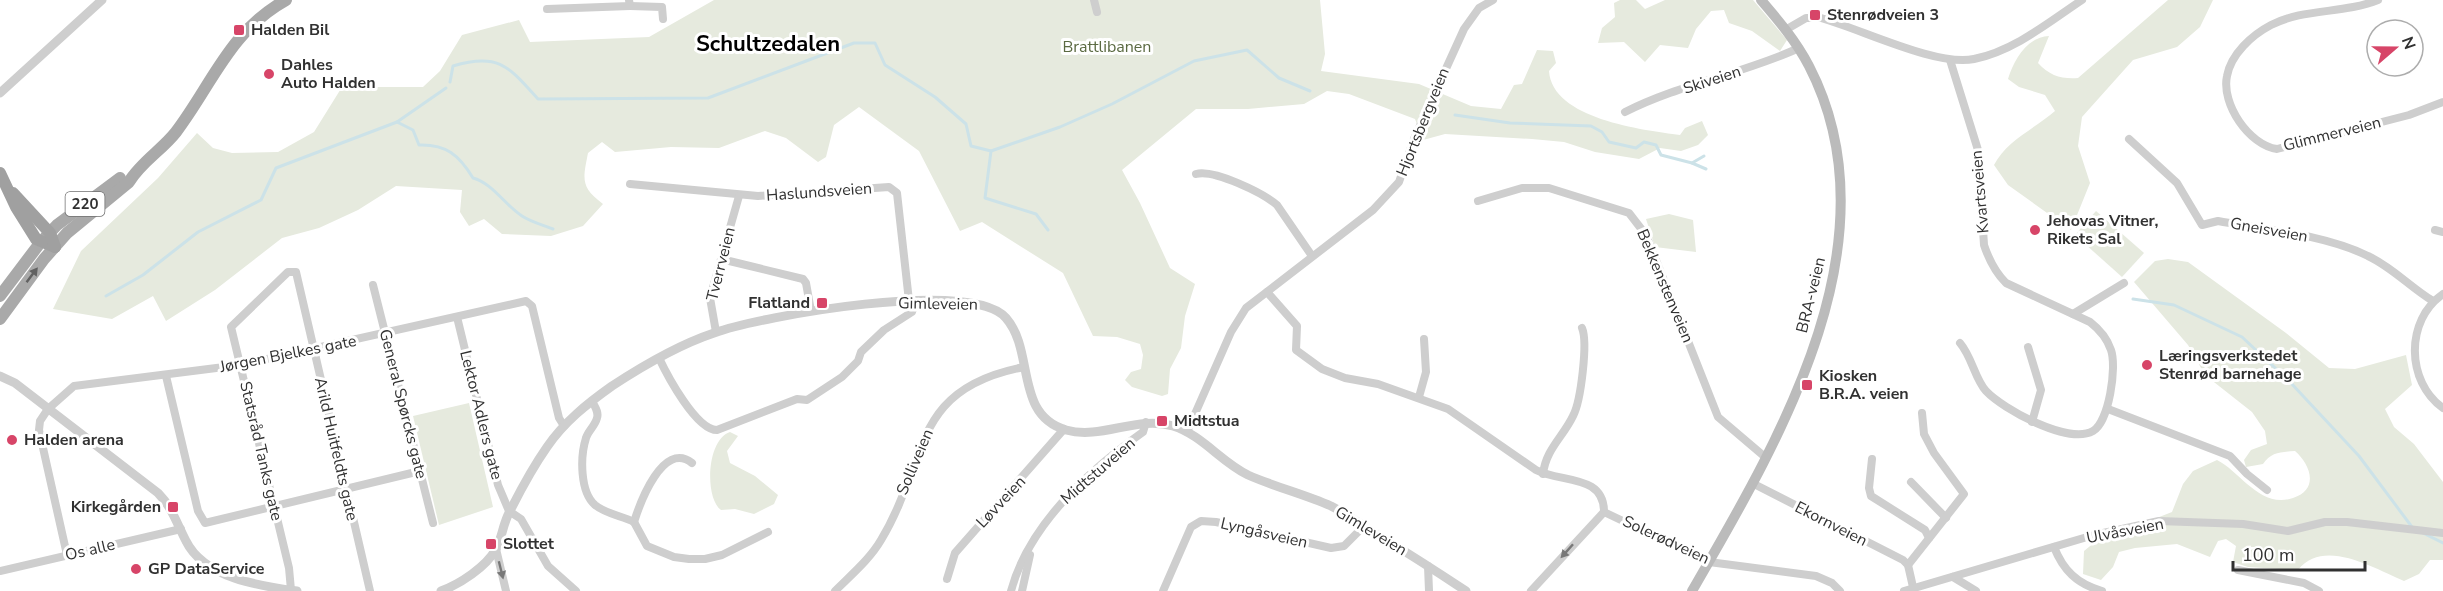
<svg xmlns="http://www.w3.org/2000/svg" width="2443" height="591" viewBox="0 0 2443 591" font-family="'Nunito Sans',sans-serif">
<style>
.green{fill:#e6eade}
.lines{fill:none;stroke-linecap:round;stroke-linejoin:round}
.stream{stroke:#cce2e8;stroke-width:3}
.minor{stroke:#cecece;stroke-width:8}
.tertiary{stroke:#cecece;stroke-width:9}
.secondary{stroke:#bbb;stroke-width:10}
.primary{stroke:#a9a9a9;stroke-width:12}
.trunk{stroke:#a0a0a0;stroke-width:12}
.oneway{fill:#616161}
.oneway2{fill:#787878}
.poi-dot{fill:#d74568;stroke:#fff;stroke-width:2}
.labels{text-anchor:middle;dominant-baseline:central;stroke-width:6;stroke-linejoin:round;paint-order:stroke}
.shield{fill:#fff;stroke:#6f6f6f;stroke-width:1.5}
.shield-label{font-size:15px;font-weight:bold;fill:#313131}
.poi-label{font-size:16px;font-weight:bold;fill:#313131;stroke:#fff;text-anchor:start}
.park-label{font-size:16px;fill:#5b6a42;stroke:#fff}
.street-label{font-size:16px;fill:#313131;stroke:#fff}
.district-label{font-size:22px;font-weight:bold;fill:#000;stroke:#fff}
</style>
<rect width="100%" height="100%" fill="#fff"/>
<g class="green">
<path d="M714,0h606l5,54 -4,17 98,13 52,22 30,3 13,-24 8,-1 15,-34 16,1 3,12 -7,8c3,48 94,59 131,64l5,-7 17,-7 6,14 -10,10 -17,6 -21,-3 -21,11 -44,-7 -31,-10 -32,-3 -87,-5 -22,6 -8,-21 -66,-25 -22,-3 -23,13 -56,5h-52l-74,61 18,33 30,65 25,16 -10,32 -4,32 -11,21 -2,25 -6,2 -30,-9 -7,-7 6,-8 10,-3 2,-14 -3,-11 -23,-7 -24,-1 -30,-63 -81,-51 -22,9 -41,-80 -60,-44 -25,18 -8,32 -8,5 -32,-24 -21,-7 -46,17 -48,-1 -56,5 -13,-10 -14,11c-5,26 -8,34 15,51l-20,22 -32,10 -49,-2 -18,-15 -15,7 -9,-14 2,-22 -66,-4 -38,24 -39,18 -37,10 -67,52 -49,31 -13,-25 -41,23 -59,-10 28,-58 77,-73 39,-45 16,15 19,5 46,-1 36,-20 28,-45h81l17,-16 22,-36 57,-15 11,22 119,-5z"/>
<polygon points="1620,0 1636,0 1645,9 1665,0 1753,0 1787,40 1780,51 1752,31 1729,23 1724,10 1711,11 1696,29 1688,48 1660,45 1645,62 1624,42 1598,43 1602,28 1615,17 1614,3"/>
<path d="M2168,0h45l-13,27 -23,20 -44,13 -51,57 -4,29 12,37 -19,47 -63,-45 -14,-20c12,-24 40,-36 61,-54l-10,-16 -26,-8 -11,-8c6,-19 19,-42 41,-43l-11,27c12,13 23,16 40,15z"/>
<polygon points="2096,211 2144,253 2122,277 2075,235"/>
<polygon points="1669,214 1693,220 1696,252 1655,247 1646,219"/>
<path d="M2168,259l20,3 98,71 43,35 26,1 51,-14 6,30 -27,24 9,18 20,17 29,38v78h-13l-11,14 -15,7c-29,-12 -80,-44 -106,-11l-50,-3 -15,-5 3,-16 -10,-7 -8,2 -8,16 -33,-13 -42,4 -16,4 -6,15 -12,13 -18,-6 1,-23 11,-9 77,-30 11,-28 10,-13 24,-11c24,12 43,49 76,38 27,-9 17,-34 2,-47 -14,1 -24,1 -32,13l-17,3 -2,-7 7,-10 16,-6 -2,-13 -13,-19 -47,-37 -17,-30 -54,-63 21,-21z"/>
<polygon points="469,403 493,507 439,525 413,416"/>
<path d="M730,432l8,4 -11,15 3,12 25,13 23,19 -4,9 -20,10 -19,-5 -14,1c-17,-13 -14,-71 9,-78z"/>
</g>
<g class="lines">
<g class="stream">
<path d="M450,82l3,-16c46,-14 56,1 85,33l170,-1 146,-55h21l10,22 50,32 31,27 5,22 20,5 -6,47 51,16 12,16"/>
<polyline points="1455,115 1510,123 1591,126 1602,132 1609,142 1636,148 1644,142 1656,145 1661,155 1692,163 1706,169"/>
<path d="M397,122l16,8 6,15c27,-1 40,10 54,33 19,5 32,27 49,38 9,6 21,9 31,13"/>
<polyline points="991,151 1060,127 1112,104 1194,61 1247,50 1279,78 1310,91"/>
<polyline points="1692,163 1704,156"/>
<polyline points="106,296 143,275 198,232 261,200 276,168 397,122 446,88"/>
<polyline points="2133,299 2174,305 2242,337 2290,382 2359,456 2412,527"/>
<polyline points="2423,533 2443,543"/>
</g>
<g class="minor">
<polyline points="1094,0 1097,12"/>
<path d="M2378,0c-35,14 -74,8 -107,25 -19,10 -40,29 -44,51 -6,28 22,69 50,73l132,-34 34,-13"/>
<polyline points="630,6 662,7 663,19"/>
<polyline points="547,9 630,6 629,0"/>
<path d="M1787,29l19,-11h15c40,11 116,49 153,41 40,-8 75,-37 108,-59"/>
<path d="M1950,60l28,90 6,95c5,15 11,27 22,38l84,39c9,7 17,16 21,28 6,17 -2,72 -18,81 -25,14 -90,-22 -107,-40 -11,-12 -14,-34 -26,-48"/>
<path d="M1625,112c55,-28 117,-38 174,-64"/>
<path d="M2129,139l48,44 25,42 16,-4c46,8 108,14 150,35 24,11 42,31 65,45"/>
<path d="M1196,174c18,-5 67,19 81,31l35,51"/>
<polyline points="630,184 758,196 889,187 897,193 909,301"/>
<polyline points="1478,201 1522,188 1549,188 1629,213 1646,235 1718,417 1765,457"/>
<polyline points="2435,230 2443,232"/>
<polyline points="721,259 803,279 806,283 811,311"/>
<polyline points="373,285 433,523"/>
<path d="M1267,292l30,34 -1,24 26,19 23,9 33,6 70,25 88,61c25,13 68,4 68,42l105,50 107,14 16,7 8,8"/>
<path d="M2443,294c-38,26 -37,88 0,114"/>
<polyline points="2073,314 2124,283"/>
<polyline points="457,317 498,485 509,511 521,519 548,566 576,591"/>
<polyline points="716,332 710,298 739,196"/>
<polyline points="2028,347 2041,390 2032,422"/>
<path d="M659,358c8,17 37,72 58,72l80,-31 10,1 35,-23 16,-16 3,-9 23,-22 28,-18 4,-11"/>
<polyline points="166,376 198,511 205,523 420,471"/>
<polyline points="1419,397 1426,372 1424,339"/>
<path d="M592,401c3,6 7,11 5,17 -2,8 -9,13 -11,20 -6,19 -6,54 9,67 11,9 27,11 39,17l13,24 27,11 15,2h16l17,-4 46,-23"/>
<polyline points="2108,409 2230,456 2247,474 2267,490"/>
<polyline points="1187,432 1231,332 1246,308 1373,210 1399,182 1414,139 1464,29 1479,8 1493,0"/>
<polyline points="1872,459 1869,488 1871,496 1925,530 1929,538"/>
<path d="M1543,474c3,-25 20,-37 30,-58 8,-15 15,-74 9,-88"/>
<polyline points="1911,482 1946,518"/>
<polyline points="1752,483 1903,560 1908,565 1913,587"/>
<path d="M634,522c6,-19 29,-82 58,-59"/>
<path d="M2054,547c9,23 23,37 48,44"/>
<polyline points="496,549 506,591"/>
<polyline points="67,555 39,430 40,421 48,409 74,386 240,365 526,301 532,306 559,418 564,426"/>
<polyline points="1908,565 1964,494 1934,453 1924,434 1922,413"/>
<polyline points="1428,566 1429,591"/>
<polyline points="2238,570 2304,583 2319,591"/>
<polyline points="0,571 181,529"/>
<polyline points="1953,577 1976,591"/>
<polyline points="947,579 955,553 1064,429"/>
<polyline points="291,590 289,568 231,327 288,272 296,272 370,591"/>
<path d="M835,591c16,-16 35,-32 46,-51 48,-79 28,-151 143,-173"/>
<path d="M1011,591c18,-67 77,-120 132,-159l3,-10"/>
<polyline points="1022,591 1030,555"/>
<polyline points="1163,591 1191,527 1201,521 1216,522 1331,548 1344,546 1364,526"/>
<polyline points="1531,591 1604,512"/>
<polyline points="1904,591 2094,535 2159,521 2243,524 2288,531 2325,522 2347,522 2443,533"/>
</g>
<g class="tertiary">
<polyline points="0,93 102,0"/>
<path d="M0,376l15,7 143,110c14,14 19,31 28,48 18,37 74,45 111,50"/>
<path d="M441,591c19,-7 45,-24 55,-42 6,-11 7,-25 13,-36 11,-22 24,-46 38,-66 17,-25 41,-44 65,-61 32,-21 66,-41 102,-53 47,-17 258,-55 292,-15 29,33 8,97 60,112 36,10 71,-15 107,-4 29,9 48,36 75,49 27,12 56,19 83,31 16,8 29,18 44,27 31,19 61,38 91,58"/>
</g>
<path class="secondary" d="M1692,591c87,-150 207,-351 117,-525 -13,-25 -30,-45 -48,-66"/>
<g class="primary">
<polyline points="0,296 40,243 57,225 120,178"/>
<path d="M0,319l44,-60 23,-26 62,-51c12,-20 33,-32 47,-50 37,-49 53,-100 110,-132"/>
</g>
<g class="trunk">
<polyline points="0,173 16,207 36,239 55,247"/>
<polyline points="13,193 50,233 55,247"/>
</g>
</g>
<defs><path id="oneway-solid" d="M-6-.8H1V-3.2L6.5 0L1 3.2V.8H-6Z" transform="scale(1.5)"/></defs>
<use class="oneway" href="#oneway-solid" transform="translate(32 275) rotate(-53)"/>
<g class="oneway2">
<use href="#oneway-solid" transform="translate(1567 551) rotate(132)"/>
<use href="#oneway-solid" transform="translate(501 570) rotate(76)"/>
</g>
<g class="poi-dot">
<rect x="1809" y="9" width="12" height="12" rx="3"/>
<rect x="233" y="24" width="12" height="12" rx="3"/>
<circle cx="269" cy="74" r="6"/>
<circle cx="2035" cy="230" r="6"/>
<rect x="816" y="297" width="12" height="12" rx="3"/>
<circle cx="2147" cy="365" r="6"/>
<rect x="1801" y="379" width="12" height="12" rx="3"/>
<rect x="1156" y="415" width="12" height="12" rx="3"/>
<circle cx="12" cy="440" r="6"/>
<rect x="167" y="501" width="12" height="12" rx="3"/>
<rect x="485" y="538" width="12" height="12" rx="3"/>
<circle cx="136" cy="569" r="6"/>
</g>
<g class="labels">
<rect class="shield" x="65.5" y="192" width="39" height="24" rx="4.5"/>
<g class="shield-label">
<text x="85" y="204">220</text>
</g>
<g class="poi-label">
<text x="1827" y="15">Stenrødveien 3</text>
<text x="251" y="30">Halden Bil</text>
<text x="281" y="65">Dahles<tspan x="281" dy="18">Auto Halden</tspan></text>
<text x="2047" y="221">Jehovas Vitner,<tspan x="2047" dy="18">Rikets Sal</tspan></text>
<text x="810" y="303" text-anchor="end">Flatland</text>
<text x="2159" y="356">Læringsverkstedet<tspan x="2159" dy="18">Stenrød barnehage</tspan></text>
<text x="1819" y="376">Kiosken<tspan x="1819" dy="18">B.R.A. veien</tspan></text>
<text x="1174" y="421">Midtstua</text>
<text x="24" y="440">Halden arena</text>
<text x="161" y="507" text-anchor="end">Kirkegården</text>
<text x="503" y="544">Slottet</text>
<text x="148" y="569">GP DataService</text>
</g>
<g class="park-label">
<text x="1107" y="47">Brattlibanen</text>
</g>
<g class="street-label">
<text transform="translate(1712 80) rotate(-18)">Skiveien</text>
<text transform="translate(1423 122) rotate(-68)">Hjortsbergveien</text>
<text transform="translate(2332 134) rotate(-14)">Glimmerveien</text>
<text transform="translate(819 192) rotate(-4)">Haslundsveien</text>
<text transform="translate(1980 192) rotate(-95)">Kvartsveien</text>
<text transform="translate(2269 230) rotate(10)">Gneisveien</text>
<text transform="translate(721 264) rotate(-76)">Tverrveien</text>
<text transform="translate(1665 286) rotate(67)">Bekkenstenveien</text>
<text transform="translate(1811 295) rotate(-76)">BRA-veien</text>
<text transform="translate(938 304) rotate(1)">Gimleveien</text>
<text transform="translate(288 354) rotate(-11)">Jørgen Bjelkes gate</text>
<text transform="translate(403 404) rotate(76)">General Spørcks gate</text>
<text transform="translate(481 415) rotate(76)">Lektor Adlers gate</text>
<text transform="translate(336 449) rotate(77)">Arild Huitfeldts gate</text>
<text transform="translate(261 451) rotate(77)">Statsråd Tanks gate</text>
<text transform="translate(915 462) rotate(-67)">Solliveien</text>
<text transform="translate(1098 471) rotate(-41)">Midtstuveien</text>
<text transform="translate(1001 502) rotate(-47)">Løvveien</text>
<text transform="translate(1831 524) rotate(27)">Ekornveien</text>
<text transform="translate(1371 531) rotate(31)">Gimleveien</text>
<text transform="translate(2125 531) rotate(-11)">Ulvåsveien</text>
<text transform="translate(1264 533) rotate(13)">Lyngåsveien</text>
<text transform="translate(1666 540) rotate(25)">Solerødveien</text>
<text transform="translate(90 550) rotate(-13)">Os alle</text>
</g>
<g class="district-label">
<text x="768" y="44">Schultzedalen</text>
</g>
</g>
<g transform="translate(2395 48) rotate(70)"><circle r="28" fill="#ffffff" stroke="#adadad" stroke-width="1.5"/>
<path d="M0-4.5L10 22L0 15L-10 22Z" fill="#d74568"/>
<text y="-9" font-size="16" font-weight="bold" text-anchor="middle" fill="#313131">N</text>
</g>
<path d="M2233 561v9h132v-9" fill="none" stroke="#313131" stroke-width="3"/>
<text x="2242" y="561" font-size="18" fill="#313131" stroke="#ffffff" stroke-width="4.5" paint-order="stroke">100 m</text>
</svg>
